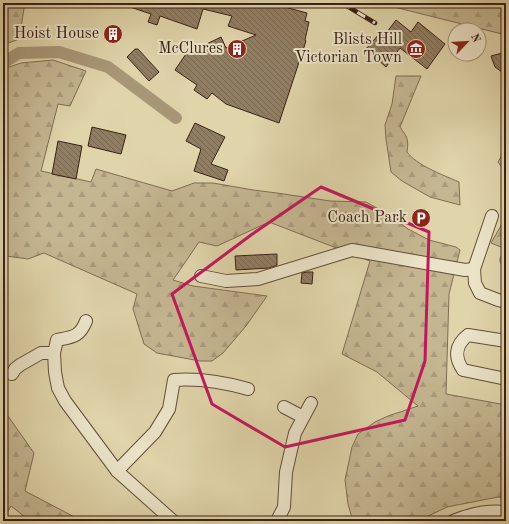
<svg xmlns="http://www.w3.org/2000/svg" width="509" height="524" viewBox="0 0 509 524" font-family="'Old Standard TT',serif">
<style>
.forest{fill:url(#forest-firs);stroke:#806c53}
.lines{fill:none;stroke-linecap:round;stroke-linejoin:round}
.canal{stroke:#a89777;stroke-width:12}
.building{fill:url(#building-back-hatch);stroke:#3b2115}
.minor-casing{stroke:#644e3a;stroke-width:14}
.minor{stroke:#ebe3c8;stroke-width:12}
.rail-casing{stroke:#3b2115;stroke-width:4.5}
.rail{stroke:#ebe3c8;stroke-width:3;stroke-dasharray:9;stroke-linecap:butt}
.marked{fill:none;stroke:#c2185b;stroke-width:3;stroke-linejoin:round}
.labels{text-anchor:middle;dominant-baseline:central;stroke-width:4;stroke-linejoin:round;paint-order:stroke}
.poi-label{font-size:16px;fill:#3b2115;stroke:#ebe3c8;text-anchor:end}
</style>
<defs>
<pattern id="forest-firs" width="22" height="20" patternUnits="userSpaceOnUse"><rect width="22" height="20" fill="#c4b691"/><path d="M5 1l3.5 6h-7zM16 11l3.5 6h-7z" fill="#a99c7c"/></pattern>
<pattern id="building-back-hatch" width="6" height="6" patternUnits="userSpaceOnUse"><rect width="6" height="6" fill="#917e62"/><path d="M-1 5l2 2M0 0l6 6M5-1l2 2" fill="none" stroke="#786750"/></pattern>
</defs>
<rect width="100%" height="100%" fill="#e0d4aa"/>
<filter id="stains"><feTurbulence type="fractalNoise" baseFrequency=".005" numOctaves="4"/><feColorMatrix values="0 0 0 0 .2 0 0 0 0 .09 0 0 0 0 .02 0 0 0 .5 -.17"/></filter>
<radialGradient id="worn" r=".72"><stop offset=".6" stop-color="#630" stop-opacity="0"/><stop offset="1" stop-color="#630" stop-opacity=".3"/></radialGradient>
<g class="forest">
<polygon points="3,3 25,3 19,39 3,45"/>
<polygon points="378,3 502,3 506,4 506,35"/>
<polygon points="53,60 86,71 70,106 58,104 41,171 91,182 96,169 172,191 194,183 213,183 253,190 277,193 330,201 366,202 386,213 408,229 429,240 456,247 460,250 449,294 446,394 506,405 506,498 498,497 447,507 418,521 391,521 383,519 379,521 355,521 352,518 348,504 345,480 352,447 358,434 375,422 388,416 418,406 377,372 342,354 370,261 269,222 217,246 199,242 173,280 193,286 267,296 246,326 223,353 212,361 200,361 157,353 144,344 133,309 137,294 44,253 28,259 6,256 3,258 3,69 21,63"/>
<path d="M396,76h25l-21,51c7,10 9,12 7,25 9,13 36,23 52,30l1,23 -30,-8 -28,-16 -11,-9 -5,-33 -1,-14 7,-21z"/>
<polygon points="506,148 506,173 498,162"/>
<polygon points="506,217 506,249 491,243"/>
<polygon points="3,409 34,453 25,491 82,521 30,521 11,506 7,513 3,515"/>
</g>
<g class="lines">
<g class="canal">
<polyline points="3,63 19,53 59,52 108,67 176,118"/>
<polyline points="505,260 506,260"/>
</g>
</g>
<g class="building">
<polygon points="125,3 171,3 187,8 188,3 270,3 307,13 305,21 309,22 305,40 306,41 279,123 226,104 212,93 207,99 194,90 197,85 175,70 186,54 221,37 226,48 256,35 228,26 232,16 203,9 197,29 160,16 157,25 148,22 151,14 124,5"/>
<polygon points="396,20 411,32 418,22 445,44 427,69 400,48 386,67 366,49 380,33 384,36"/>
<polygon points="107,29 120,32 118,42 105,39"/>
<polygon points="135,49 138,49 159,72 149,81 127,57"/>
<polygon points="506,52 506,75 495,67 491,56"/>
<polygon points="195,123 225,137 211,164 228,170 224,181 194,171 201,149 186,141"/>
<polygon points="92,127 126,135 121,154 88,146"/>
<polygon points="58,141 82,146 76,179 52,174"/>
<polygon points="277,254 277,265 269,268 236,270 235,256"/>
<polygon points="307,272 313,272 312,284 301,283 302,273"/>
</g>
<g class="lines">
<defs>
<g id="minor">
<polyline points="492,216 474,269 475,283 480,293 498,300 506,302"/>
<polyline points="201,276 226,281 258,279 352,250 465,270 474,269"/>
<path d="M86,321c-6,16 -14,16 -29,19l-3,13 1,19 3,16 7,13 52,70 56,50"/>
<path d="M506,341l-38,-6c-13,10 -14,22 -5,35l43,9"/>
<polyline points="12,374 15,369 20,365 41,353 54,353"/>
<polyline points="284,407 303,417"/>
<path d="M117,471l38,-39 14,-23 5,-29c26,-2 49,2 74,9"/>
<polyline points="277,521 284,507 286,472 295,433 311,403"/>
<path d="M453,521c17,-7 34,-11 53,-9"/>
</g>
</defs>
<use href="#minor" class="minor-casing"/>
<use href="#minor" class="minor"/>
<defs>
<polyline id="rail" points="342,3 375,23"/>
</defs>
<use href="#rail" class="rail-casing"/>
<use href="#rail" class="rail"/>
</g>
<path class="marked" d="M321,187l108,45 -4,129 -20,59 -120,27 -73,-43 -40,-110 79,-59z"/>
<defs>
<symbol id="building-disc" viewBox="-11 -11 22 22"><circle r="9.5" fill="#8f2418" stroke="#ebe3c8"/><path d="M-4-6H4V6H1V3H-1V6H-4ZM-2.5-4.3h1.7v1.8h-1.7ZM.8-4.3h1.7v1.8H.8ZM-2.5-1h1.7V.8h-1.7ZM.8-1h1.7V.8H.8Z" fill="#fff"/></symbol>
<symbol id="museum-disc" viewBox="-11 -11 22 22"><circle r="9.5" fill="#8f2418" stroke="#ebe3c8"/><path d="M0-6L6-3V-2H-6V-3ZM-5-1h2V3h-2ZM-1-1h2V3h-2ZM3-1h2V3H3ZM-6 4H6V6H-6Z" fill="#fff"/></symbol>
<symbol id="parking-disc" viewBox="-11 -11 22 22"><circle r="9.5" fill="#8f2418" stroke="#ebe3c8"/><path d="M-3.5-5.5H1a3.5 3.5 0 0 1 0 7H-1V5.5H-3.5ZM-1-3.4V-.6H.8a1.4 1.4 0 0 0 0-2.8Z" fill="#fff"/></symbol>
</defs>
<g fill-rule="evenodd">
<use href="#building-disc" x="102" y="23" width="22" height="22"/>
<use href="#building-disc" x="226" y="38" width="22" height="22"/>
<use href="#museum-disc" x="405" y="38" width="22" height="22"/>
<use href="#parking-disc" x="410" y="207" width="22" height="22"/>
</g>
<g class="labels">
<g class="poi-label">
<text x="99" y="34">Hoist House</text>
<text x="402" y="40">Blists Hill<tspan x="402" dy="18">Victorian Town</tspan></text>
<text x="223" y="49">McClures</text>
<text x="407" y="218">Coach Park</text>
</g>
</g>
<rect width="509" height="524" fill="none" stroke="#e0d4aa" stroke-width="16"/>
<rect x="4" y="4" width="501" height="516" fill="none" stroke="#3b2115" stroke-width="2"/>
<rect x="8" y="8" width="493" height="508" fill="none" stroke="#3b2115"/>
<g transform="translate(467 42) rotate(65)"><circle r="19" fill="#ebe3c8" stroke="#a59580"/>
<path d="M0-3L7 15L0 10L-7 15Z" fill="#8f2418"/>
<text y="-6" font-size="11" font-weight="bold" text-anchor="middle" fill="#3b2115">N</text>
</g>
<rect width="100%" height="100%" filter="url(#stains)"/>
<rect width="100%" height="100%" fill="url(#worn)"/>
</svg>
